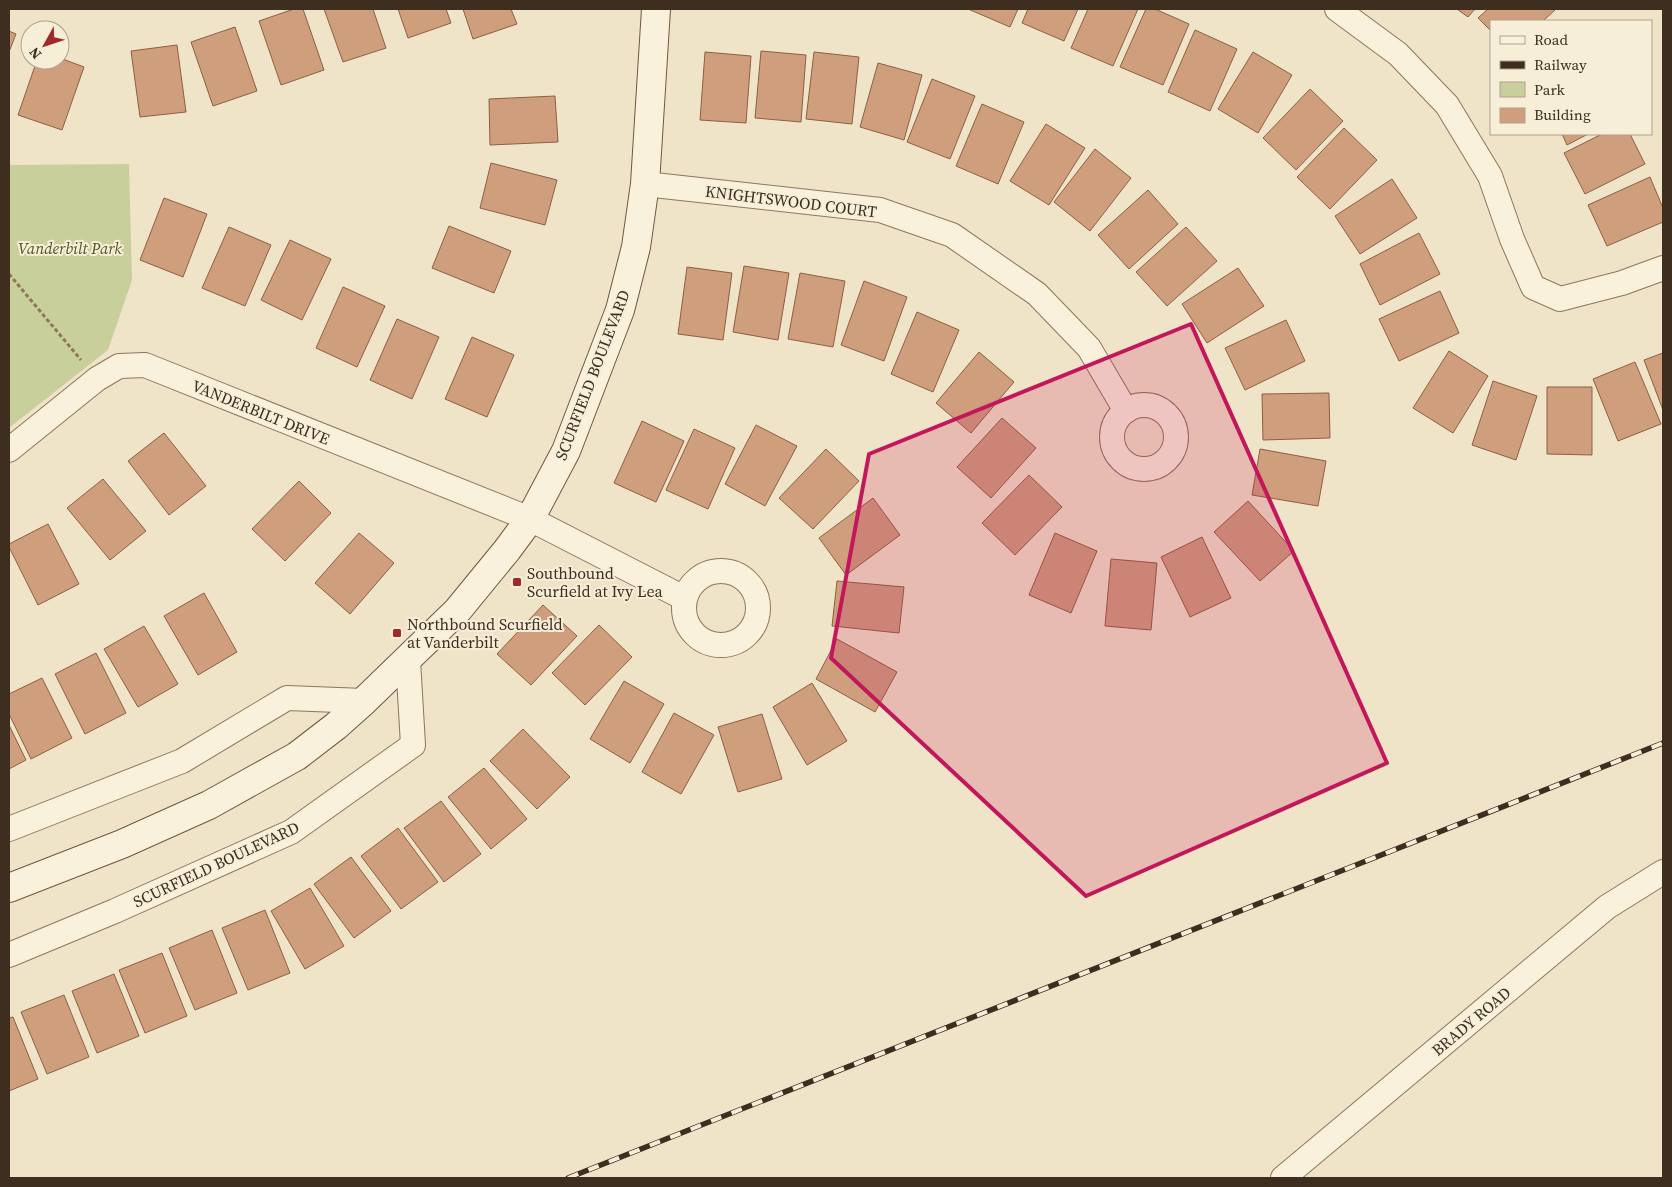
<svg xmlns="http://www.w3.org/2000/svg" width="1672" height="1187" viewBox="0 0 1672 1187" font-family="'Source Serif 4',serif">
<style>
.green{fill:#c9cf9b}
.building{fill:#cf9f7d;stroke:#8d5f41}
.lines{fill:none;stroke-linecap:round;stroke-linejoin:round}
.street-casing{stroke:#8d765c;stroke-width:26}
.secondary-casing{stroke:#6f573f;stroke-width:30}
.path{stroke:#8d765c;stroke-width:3;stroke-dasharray:4 2.5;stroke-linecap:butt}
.street{stroke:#faf1dc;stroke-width:24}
.secondary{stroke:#faf1dc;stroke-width:28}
.rail-casing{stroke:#3d2e20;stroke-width:5.5}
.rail{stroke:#f7eed8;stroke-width:4;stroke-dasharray:11;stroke-linecap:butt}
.marked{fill:#c2185b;fill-opacity:0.2;stroke:#c2185b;stroke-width:4;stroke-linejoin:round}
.poi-dot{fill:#9e2a2b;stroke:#f7eed8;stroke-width:2}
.labels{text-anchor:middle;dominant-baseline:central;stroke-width:4;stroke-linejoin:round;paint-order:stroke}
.street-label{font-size:16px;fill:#3d2e20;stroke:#f7eed8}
.park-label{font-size:16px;font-style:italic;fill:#4d5a26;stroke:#f7eed8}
.poi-label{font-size:16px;fill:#3d2e20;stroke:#f7eed8;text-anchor:start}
</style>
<rect width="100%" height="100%" fill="#f0e4c8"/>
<polygon class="green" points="129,164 132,280 108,350 9,428 9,165"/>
<g class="building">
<polygon points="294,9 303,9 324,70 281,85 259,21"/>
<polygon points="324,9 373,9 386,48 343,62"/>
<polygon points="398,9 446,9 451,23 408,38"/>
<polygon points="463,9 511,9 517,24 473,39"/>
<polygon points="968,9 1018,9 1010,27"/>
<polygon points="1028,9 1078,9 1064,41 1022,23"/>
<polygon points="1088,9 1138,9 1113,66 1071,48"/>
<polygon points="1146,9 1155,9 1189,24 1163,85 1120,67"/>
<polygon points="1457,9 1475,9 1468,17"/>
<polygon points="1488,9 1556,9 1543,21 1491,21 1491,31 1478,18"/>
<polygon points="235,27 257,91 213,106 191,42"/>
<polygon points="1195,30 1237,49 1210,111 1168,92"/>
<polygon points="9,31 16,34 9,52"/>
<polygon points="177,45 186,112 140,117 131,51"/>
<polygon points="761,51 806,55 801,122 755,118"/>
<polygon points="705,52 751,56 746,123 700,120"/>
<polygon points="814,52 859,57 852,124 806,119"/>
<polygon points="1253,52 1292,75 1258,133 1218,109"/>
<polygon points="60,58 84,67 62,130 18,115 37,60 60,60"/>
<polygon points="878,63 922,75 904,140 860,127"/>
<polygon points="932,79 975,96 950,159 907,142"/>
<polygon points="1310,89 1343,121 1296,170 1263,138"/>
<polygon points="555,96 558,142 490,145 489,99"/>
<polygon points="982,104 1024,122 998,184 956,166"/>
<polygon points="1046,124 1085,148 1049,205 1010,181"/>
<polygon points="1344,128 1377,160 1330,209 1297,177"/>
<polygon points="1562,134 1588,134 1567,145"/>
<polygon points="1602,134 1630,134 1645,164 1585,194 1564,153"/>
<polygon points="1095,149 1131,178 1090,231 1054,202"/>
<polygon points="491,163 557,180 545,225 480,208"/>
<polygon points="1650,177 1663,208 1663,222 1607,246 1588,205"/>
<polygon points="1392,179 1417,218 1360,254 1335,216"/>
<polygon points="1148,190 1178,224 1129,269 1098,235"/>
<polygon points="164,198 207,214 183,277 140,260"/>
<polygon points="449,226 511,251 494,293 432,268"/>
<polygon points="229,227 271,245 245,306 202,288"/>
<polygon points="1186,227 1217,261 1167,306 1136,272"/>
<polygon points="1419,233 1440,274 1380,305 1360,264"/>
<polygon points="290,240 331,259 302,320 261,300"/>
<polygon points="744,266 789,273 778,340 733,332"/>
<polygon points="687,267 732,273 723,340 678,334"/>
<polygon points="1238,268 1264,306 1207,343 1182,304"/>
<polygon points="800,273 845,281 833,347 788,339"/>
<polygon points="864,281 907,297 884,361 841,345"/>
<polygon points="343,287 385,306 357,367 316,348"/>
<polygon points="1440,291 1459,333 1399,361 1379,319"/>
<polygon points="917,312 959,330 933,392 891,374"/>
<polygon points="397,319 439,337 412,399 370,380"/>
<polygon points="1286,320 1305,361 1245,390 1225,348"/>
<polygon points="472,337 514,355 487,417 445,399"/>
<polygon points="1449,351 1488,376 1453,433 1413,408"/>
<polygon points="979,352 1014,382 971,433 936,403"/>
<polygon points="1663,353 1663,410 1644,360"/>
<polygon points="1635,362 1661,424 1618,441 1593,379"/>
<polygon points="1493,381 1537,396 1516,460 1472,445"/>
<polygon points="1547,387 1592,387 1592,455 1547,454"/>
<polygon points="1329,393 1330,438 1263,440 1262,394"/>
<polygon points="1002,418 1036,448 991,498 957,467"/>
<polygon points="642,421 684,441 656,502 614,483"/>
<polygon points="756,425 797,446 765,506 725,484"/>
<polygon points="694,429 735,448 708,509 666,490"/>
<polygon points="164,433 206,486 169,515 128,461"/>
<polygon points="826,449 859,481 813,529 779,498"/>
<polygon points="1260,449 1326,461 1318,506 1252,495"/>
<polygon points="1029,475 1062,507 1015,555 982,523"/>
<polygon points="103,479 146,531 110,560 67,508"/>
<polygon points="299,481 331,513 285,561 252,529"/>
<polygon points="873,498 900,535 846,575 819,538"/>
<polygon points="1248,501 1294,551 1260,581 1214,532"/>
<polygon points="48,524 79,584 38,605 9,547 9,544"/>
<polygon points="359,533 394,563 350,614 315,583"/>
<polygon points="1055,533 1097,551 1071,613 1029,595"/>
<polygon points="1202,537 1231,598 1190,617 1161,557"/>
<polygon points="1111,559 1157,563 1151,630 1105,626"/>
<polygon points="837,581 904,587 899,633 832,626"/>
<polygon points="204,593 237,652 198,675 164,616"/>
<polygon points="543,605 577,636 531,685 497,654"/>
<polygon points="599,625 632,657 585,705 552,673"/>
<polygon points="144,626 178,684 138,707 104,649"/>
<polygon points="837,639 897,672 875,712 816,679"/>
<polygon points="96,653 126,713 85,734 55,674"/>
<polygon points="42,678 72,738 31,759 9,714 9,694"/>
<polygon points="624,681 664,704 630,763 590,739"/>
<polygon points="812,683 847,741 807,765 773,707"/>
<polygon points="674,713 714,735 681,794 642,772"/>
<polygon points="762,714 782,779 738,792 718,727"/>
<polygon points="9,725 26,760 9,769"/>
<polygon points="523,729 570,777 537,809 490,761"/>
<polygon points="484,768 527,819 491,849 448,797"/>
<polygon points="441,801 481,854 444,882 404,828"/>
<polygon points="398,828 438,882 401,909 361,856"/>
<polygon points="351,857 391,911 354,938 314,884"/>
<polygon points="310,888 344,946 305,969 271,911"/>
<polygon points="265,910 290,973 248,990 222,928"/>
<polygon points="212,930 237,993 195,1010 169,948"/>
<polygon points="162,953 187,1016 145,1033 119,970"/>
<polygon points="114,974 139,1036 97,1053 72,991"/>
<polygon points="64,995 89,1057 47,1074 21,1012"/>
<polygon points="13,1017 38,1079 9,1091 9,1018"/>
</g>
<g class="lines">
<defs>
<g id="street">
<polyline points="1337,9 1398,54 1447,105 1490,176 1512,239 1533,287 1560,299 1622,283 1663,268"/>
<polyline points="645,184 880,210 952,235 1037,294 1089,348 1126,411"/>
<circle cx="1144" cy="437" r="32"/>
<polyline points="9,450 97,379 119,366 145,365 530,519 684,598"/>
<circle cx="721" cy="608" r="37"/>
<polyline points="9,829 182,761 287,698 364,701"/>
<polyline points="9,955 115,911 291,832 413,745 408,660"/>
<polyline points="1283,1178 1607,907 1663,872"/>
</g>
<polyline id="secondary" points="9,888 122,844 209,805 297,756 336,726 364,701 457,611 507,550 530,519 566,451 620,310 636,247 645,184 656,9"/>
</defs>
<use href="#street" class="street-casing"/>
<use href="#secondary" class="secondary-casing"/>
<polyline class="path" points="9,274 81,360"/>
<use href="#street" class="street"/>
<use href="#secondary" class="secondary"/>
<defs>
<polyline id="rail" points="568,1178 1663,743"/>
</defs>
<use href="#rail" class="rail-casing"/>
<use href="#rail" class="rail"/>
</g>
<path class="marked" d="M1191,324l196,439 -301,133 -255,-238 38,-204z"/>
<g class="poi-dot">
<rect x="512" y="577" width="10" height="10" rx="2.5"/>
<rect x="392" y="628" width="10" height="10" rx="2.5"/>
</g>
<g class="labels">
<g class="street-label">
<text transform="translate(791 201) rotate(7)">KNIGHTSWOOD COURT</text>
<text transform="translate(592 375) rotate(-69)">SCURFIELD BOULEVARD</text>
<text transform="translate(261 412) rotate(22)">VANDERBILT DRIVE</text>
<text transform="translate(216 864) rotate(-25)">SCURFIELD BOULEVARD</text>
<text transform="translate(1471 1021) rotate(-40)">BRADY ROAD</text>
</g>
<g class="park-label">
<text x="70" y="248">Vanderbilt Park</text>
</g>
<g class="poi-label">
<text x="527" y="573">Southbound<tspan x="527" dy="18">Scurfield at Ivy Lea</tspan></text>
<text x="407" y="624">Northbound Scurfield<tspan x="407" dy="18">at Vanderbilt</tspan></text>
</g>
</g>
<rect width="1672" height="1187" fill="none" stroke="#3d2e20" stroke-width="20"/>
<rect x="1490" y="20" width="162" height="115" fill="#f7eed8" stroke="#ada18e"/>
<rect x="1500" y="36" width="25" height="8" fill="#faf1dc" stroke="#ada18e"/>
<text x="1534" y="45" font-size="15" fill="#3d2e20">Road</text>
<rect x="1500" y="61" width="25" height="8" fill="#3d2e20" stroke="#ada18e"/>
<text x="1534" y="70" font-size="15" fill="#3d2e20">Railway</text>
<rect x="1500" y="82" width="25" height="15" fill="#c9cf9b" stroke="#ada18e"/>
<text x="1534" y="95" font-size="15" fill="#3d2e20">Park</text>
<rect x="1500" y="108" width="25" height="15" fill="#cf9f7d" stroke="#ada18e"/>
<text x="1534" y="120" font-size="15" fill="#3d2e20">Building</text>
<g transform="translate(45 45) rotate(230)"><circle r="24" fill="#f7eed8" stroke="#ada18e"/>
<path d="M0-4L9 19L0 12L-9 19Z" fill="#9e2a2b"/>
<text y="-8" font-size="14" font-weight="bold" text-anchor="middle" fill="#3d2e20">N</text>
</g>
</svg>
